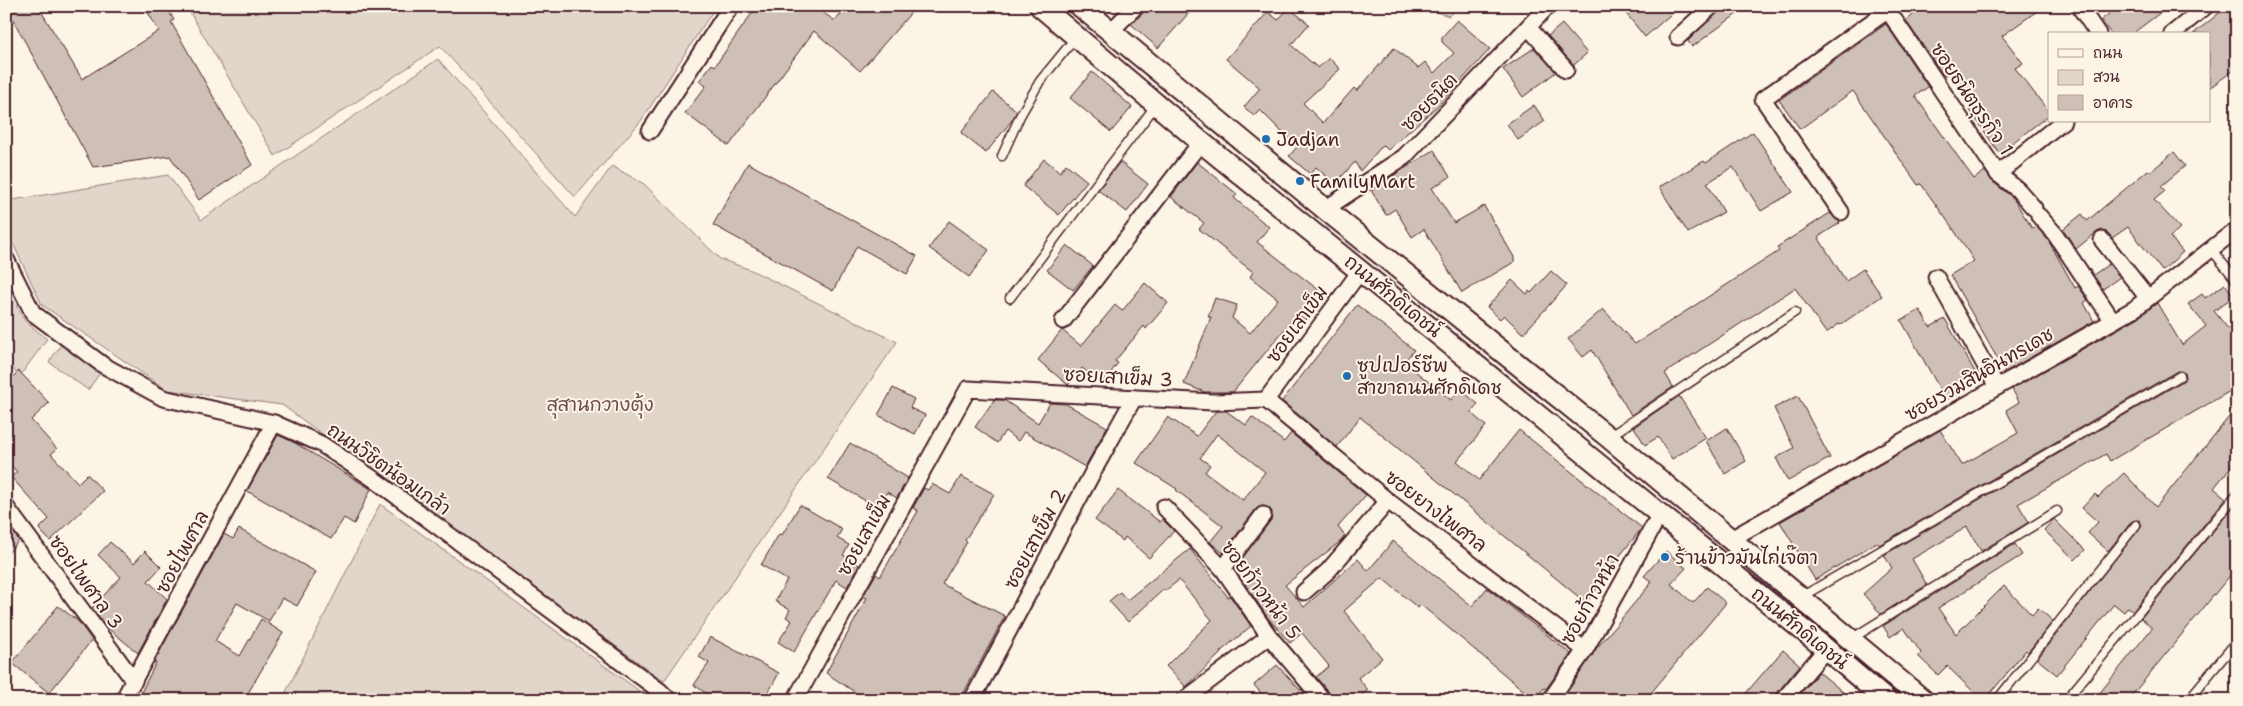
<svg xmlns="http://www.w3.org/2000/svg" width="2243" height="706" viewBox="0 0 2243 706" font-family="'Shantell Sans','Playpen Sans Thai',sans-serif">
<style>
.green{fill:#e2d5ca;stroke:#967a7a}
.building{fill:#cfc0b7;stroke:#4a1f2b;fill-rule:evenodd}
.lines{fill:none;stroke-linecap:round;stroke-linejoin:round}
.service-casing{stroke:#4a1f2b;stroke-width:11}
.minor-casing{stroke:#4a1f2b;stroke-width:19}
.secondary-casing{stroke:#4a1f2b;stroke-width:24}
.service{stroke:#fcf5e5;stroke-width:8}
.minor{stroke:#fcf5e5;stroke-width:15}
.secondary{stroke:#fcf5e5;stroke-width:20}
.poi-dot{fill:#1f6fb2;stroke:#fcf5e5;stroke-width:2}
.labels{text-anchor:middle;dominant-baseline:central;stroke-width:4;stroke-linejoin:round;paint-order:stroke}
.street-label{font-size:19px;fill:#4a1f2b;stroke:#fcf5e5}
.poi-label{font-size:19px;fill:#4a1f2b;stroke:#fcf5e5;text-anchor:start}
.park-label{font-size:19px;fill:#704c53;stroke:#fcf5e5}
</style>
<rect width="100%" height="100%" fill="#fcf5e5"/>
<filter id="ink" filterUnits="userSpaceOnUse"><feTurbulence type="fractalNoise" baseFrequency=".02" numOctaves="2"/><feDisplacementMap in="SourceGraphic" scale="10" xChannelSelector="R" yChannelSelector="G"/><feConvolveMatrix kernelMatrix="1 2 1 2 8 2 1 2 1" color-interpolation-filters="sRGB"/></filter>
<g filter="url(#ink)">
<g class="green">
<polygon points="186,6 716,6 641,121 575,197 440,46 275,156"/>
<polygon points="1417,6 1458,6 1449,16"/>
<polygon points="438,59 575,217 612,166 644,184 720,259 751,270 897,342 664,681 282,405 167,390 42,305 6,229 6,201 168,175 201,220"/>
<polygon points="6,288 25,321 47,339 19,377 6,359"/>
<polygon points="63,342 102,370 88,390 49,362"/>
<polygon points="380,504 652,700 282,700"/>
</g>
<g class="building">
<polygon points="21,6 38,6 82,79 159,31 147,11 155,6 166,6 174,20 171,22 252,165 199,200 170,156 93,167 10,14"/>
<polygon points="757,6 814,6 835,21 848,6 917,6 860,71 814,31 729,146 685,113 706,86 699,81 712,64 715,66"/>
<polygon points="1145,6 1195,6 1158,48 1131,24 1143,13"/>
<polygon points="1620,6 1680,6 1645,37"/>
<polygon points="1723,6 1731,6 1737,14 1692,47 1688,41"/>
<polygon points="1908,6 2044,6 2002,36 2023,63 2015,68 2049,112 2049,115 1999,153 1970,110 1975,107 1948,73 1944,76 1906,21 1914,14"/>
<polygon points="2103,6 2169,6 2132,34 2111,34 2101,20 2109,14"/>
<polygon points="2228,6 2237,17 2237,68 2209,88 2209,34 2193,34"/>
<polygon points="1289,8 1309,24 1291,45 1318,68 1329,58 1340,69 1303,103 1323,123 1354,88 1357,91 1394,48 1418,68 1425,62 1434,73 1454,53 1442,42 1442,37 1457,20 1490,49 1443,101 1388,150 1383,145 1360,171 1355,162 1335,184 1316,167 1310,174 1289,156 1297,147 1260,110 1254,116 1244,107 1260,88 1226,59 1268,12 1278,20"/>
<polygon points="1562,24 1587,53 1574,65 1548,36"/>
<polygon points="1886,24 1928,87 1915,96 1961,161 1974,179 1985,171 1992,181 2012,197 2032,228 2036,226 2048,240 2075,288 2078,286 2088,300 2084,303 2094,321 2005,372 1950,275 1974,261 1954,230 1921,184 1918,185 1853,91 1800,129 1779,100"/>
<polygon points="1534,48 1556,72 1523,97 1503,69"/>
<polygon points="1092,72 1132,107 1111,132 1070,98"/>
<polygon points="993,92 1017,111 1012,120 986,153 961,133"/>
<polygon points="1534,105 1545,121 1518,140 1507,124"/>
<polygon points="1753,132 1793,192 1761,211 1733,167 1707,183 1724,212 1688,233 1659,187 1704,161 1706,163"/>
<polygon points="1434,150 1450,177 1432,188 1454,223 1484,206 1514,257 1514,262 1462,293 1424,229 1412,237 1395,209 1386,215 1372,192 1372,189"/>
<polygon points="2174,152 2185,166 2161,186 2165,191 2154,200 2180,228 2170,237 2183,252 2162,271 2128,227 2112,238 2102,230 2097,232 2076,249 2063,229 2082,214 2087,221 2148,170 2150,172"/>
<polygon points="1044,159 1060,172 1066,164 1087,181 1059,215 1023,186"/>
<polygon points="1120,162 1148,184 1127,212 1098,190"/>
<polygon points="1197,162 1237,194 1234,198 1269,227 1257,242 1325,295 1305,320 1297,314 1233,392 1204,392 1184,384 1211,317 1208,317 1215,298 1237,305 1232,318 1250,333 1278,299 1250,277 1253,272 1199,229 1204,223 1171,197"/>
<polygon points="748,163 917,256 907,274 857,246 833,291 713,225"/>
<polygon points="1830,213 1840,223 1818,237 1846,281 1863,269 1882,296 1840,325 1839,324 1826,333 1795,288 1665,373 1673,387 1631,415 1592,350 1583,357 1568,339 1603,309 1635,344 1779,251 1777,247"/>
<polygon points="949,221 989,250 969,277 929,248"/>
<polygon points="1067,245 1093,266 1073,290 1047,270"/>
<polygon points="2109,264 2120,277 2103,289 2093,275"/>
<polygon points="1551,271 1567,285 1523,334 1504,315 1500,319 1487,307 1512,280 1527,294 1529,291 1531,293"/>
<polygon points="1145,283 1168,303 1146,329 1144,326 1115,361 1118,363 1102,384 1082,368 1068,385 1038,360 1062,330 1081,346 1115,305 1122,311"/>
<polygon points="2225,284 2234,296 2214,311 2237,340 2237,387 2110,461 2106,454 2018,504 2029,522 1981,551 1967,527 1912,559 1927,585 1881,614 1863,594 1892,568 1884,555 2183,381 2186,376 2185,373 2177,371 1879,545 1877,542 1815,580 1780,522 1940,430 1962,465 2018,433 2006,410 2019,402 2012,389 2139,317 2157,303 2182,345 2206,326 2188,304 2202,294 2205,298"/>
<polygon points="1357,305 1414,350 1404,362 1451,400 1460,389 1478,404 1471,413 1486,426 1457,461 1479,480 1519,430 1642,528 1602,578 1604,580 1586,603 1360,417 1337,447 1282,401"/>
<polygon points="1920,310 1930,327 1945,319 1975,372 1956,383 1961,392 1946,400 1901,320"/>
<polygon points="19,371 49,403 31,420 57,449 51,454 78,483 87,474 103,491 50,541 39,529 49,519 11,477 17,472 6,460 6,383"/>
<polygon points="893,388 914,399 910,408 925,415 915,434 878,415"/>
<polygon points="1679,396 1706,438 1672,459 1658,437 1645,445 1634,427"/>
<polygon points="1798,396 1830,458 1788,481 1776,458 1794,448 1774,408"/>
<polygon points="994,400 1004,400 1038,423 1050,403 1066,404 1107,427 1085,467 1024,432 1018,441 1005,431 997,443 975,427"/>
<polygon points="2237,407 2237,459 2214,488 2226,498 2133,611 2128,607 2124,612 2114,604 2057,675 2037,659 2142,525 2139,520 2132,521 2108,551 2088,533 2098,522 2082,508 2095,494 2098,497 2124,473 2156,507"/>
<path d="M1216,411h10l20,14 6,-8 32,25 7,-9 75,62 -28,32 7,9 -4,5 -56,44 19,22 54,-48 10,12 25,-30 79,65 15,-18 84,66 -25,35 -2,-1 -9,12 -114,-95 -3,3 -36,-30 -38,33 38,47 -24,20 10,12 -12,10h-24l-2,-6 -14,-17 13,-11 -27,-33 -12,10 -22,-25 -23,-34 9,-8 -16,-12 33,-44 1,-8 -3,-4 -5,-2 -8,3 -33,44 -13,-11 13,-16 -47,-36 1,-1 -41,-26 32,-46 29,19zM1217,434l48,38 -22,28 -38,-28 5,-7 -10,-7z"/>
<polygon points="1727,428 1746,461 1725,474 1706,441"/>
<polygon points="278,435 295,443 371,489 354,524 344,518 331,539 247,491"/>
<polygon points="850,443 908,478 897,498 887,492 878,508 828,479"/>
<polygon points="961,476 994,494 965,540 967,542 942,584 1005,616 960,700 867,700 826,673 867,598 863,596 876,574 880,577 918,511 913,508 924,488 928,490 932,484 950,494"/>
<polygon points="1118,490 1160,522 1162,519 1174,531 1149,558 1125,537 1123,541 1095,520"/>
<polygon points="800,505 842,529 837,538 849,545 843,555 859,565 847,587 836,580 794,652 778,642 792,621 786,617 790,610 775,601 787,580 761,565 779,534 782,535"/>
<polygon points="2235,505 2237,567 2128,700 2094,700 2152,628 2141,618"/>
<polygon points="2054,519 2085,550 2075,560 2044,530"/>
<polygon points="6,523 19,540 6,556"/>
<polygon points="239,529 316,572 297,606 282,598 269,621 237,603 215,641 240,656 261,619 283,633 244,700 137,700 156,663 154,662 224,534 233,539"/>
<polygon points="110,542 134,563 145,551 161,567 148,581 167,599 138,653 104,625 92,608 121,577 98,555"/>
<polygon points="2015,544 2022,555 1938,608 1956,634 2004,586 2032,615 2038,608 2053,621 2028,652 2026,650 1985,700 1982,700 1947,666 1938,675 1918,656 1921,653 1904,628 1890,637 1883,626"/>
<polygon points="1190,549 1228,597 1230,596 1251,626 1220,652 1221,653 1186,687 1166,666 1212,620 1179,580 1165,591 1164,589 1128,622 1109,601 1120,592 1127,600"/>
<polygon points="1666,551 1686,568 1671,584 1693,603 1707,587 1726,603 1645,700 1562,700 1596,649 1652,582 1644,576"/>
<polygon points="58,606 78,621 92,640 49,693 12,663"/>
<polygon points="710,637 779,673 764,700 740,700 730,694 726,700 716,700 694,685 709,663 699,657"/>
<polygon points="1783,650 1800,665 1776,694 1774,700 1740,700"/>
<polygon points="1277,665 1300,690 1301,689 1311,700 1267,700 1254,685"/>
<polygon points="1819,672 1843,692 1836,700 1795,700"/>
</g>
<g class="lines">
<defs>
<g id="service">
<polyline points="1002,156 1020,116 1040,81 1076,37"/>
<polyline points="2211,249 2237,281"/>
<polyline points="1010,298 1156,105"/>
<polyline points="1610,436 1795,312"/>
<polyline points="1801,597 2180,376"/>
<polyline points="1851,639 2057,511"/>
<polyline points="1997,700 2136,525"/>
<polyline points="2066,700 2237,494"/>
<polyline points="2188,700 2237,641"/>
</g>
<g id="minor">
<polyline points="1885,6 1998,174 2018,190 2034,208"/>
<polyline points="2079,6 2098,34"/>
<polyline points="1528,27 1566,70"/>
<polyline points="1110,32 1136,6"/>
<polyline points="2172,34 2206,6"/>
<polyline points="1678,37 1712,6"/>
<polyline points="650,131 731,6"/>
<polyline points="1998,174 2063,121"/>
<polyline points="1325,209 1404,157 1548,6"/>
<polyline points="1841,212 1763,99 1894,6"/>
<polyline points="2039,216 2055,234 2113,321"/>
<polyline points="2102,240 2148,298"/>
<polyline points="6,259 33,313 103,365 163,398 274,423 321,444 375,480 660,691 669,700"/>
<polyline points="1936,277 1997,387"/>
<polyline points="1063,321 1201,142"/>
<polyline points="1266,400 1388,501 1585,650"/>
<polyline points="1266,400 1361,270"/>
<polyline points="6,507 134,681"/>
<polyline points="1164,507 1223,569 1269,636 1323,700"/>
<polyline points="1731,539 2134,309 2237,229"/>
<polyline points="1223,569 1263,515"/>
<polyline points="1304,592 1328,571 1388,501"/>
<polyline points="123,700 274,423"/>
<polyline points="795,700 968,389 1213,402 1266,400"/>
<polyline points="972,700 1094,470 1134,398"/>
<polyline points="1184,700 1269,636"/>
<polyline points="1550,700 1585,650 1660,514"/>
<polyline points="1783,700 1826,649"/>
</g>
<g id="secondary">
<polyline points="1040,6 1201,142 1826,649 1886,700"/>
<polyline points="1080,6 1325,209 1608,437 1923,700"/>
</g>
</defs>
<use href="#service" class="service-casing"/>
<use href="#minor" class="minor-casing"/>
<use href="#secondary" class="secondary-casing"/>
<use href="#service" class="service"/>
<use href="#minor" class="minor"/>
<use href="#secondary" class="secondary"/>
</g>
</g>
<g class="poi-dot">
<circle cx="1266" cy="139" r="5"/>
<circle cx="1300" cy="181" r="5"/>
<circle cx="1347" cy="376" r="5"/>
<circle cx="1665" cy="557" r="5"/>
</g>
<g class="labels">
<g class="street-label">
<text transform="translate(1972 99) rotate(56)">ซอยธนิตธุรกิจ 1</text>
<text transform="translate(1429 102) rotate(-46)">ซอยธนิต</text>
<text transform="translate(1393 296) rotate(39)">ถนนศักดิเดชน์</text>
<text transform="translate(1297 324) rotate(-54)">ซอยเสาเข็ม</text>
<text transform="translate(1979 374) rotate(-30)">ซอยรวมสินอินทรเดช</text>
<text transform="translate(1118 377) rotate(3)">ซอยเสาเข็ม 3</text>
<text transform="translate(389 469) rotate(35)">ถนนวิชิตน้อมเกล้า</text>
<text transform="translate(1436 511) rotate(37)">ซอยยางไพศาล</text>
<text transform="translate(864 535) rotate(-61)">ซอยเสาเข็ม</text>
<text transform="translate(1035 539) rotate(-62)">ซอยเสาเข็ม 2</text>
<text transform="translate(182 552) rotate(-62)">ซอยไพศาล</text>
<text transform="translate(86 582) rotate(54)">ซอยไพศาล 3</text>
<text transform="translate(1261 590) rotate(53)">ซอยก้าวหน้า 5</text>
<text transform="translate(1590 599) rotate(-61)">ซอยก้าวหน้า</text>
<text transform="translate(1800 628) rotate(39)">ถนนศักดิเดชน์</text>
</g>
<g class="poi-label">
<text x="1276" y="139">Jadjan</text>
<text x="1310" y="181">FamilyMart</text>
<text x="1357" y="365">ซูปเปอร์ชีพ<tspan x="1357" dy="22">สาขาถนนศักดิเดช</tspan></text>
<text x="1675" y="557">ร้านข้าวมันไก่เจ๊ตา</text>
</g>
<g class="park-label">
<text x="600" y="404">สุสานกวางตุ้ง</text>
</g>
</g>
<rect width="2243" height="706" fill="none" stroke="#fcf5e5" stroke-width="25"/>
<rect x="12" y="12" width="2218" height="681" fill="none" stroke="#4a1f2b" stroke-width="2" filter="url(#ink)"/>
<rect x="2048" y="32" width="162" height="90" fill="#fcf5e5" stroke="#b59f9b"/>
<rect x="2058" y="49" width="25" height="8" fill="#fcf5e5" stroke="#b59f9b"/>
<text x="2093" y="58" font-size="15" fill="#4a1f2b">ถนน</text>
<rect x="2058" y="70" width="25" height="15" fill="#e2d5ca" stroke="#b59f9b"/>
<text x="2093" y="82" font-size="15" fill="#4a1f2b">สวน</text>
<rect x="2058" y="95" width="25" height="15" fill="#cfc0b7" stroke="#b59f9b"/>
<text x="2093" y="108" font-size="15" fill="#4a1f2b">อาคาร</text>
</svg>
